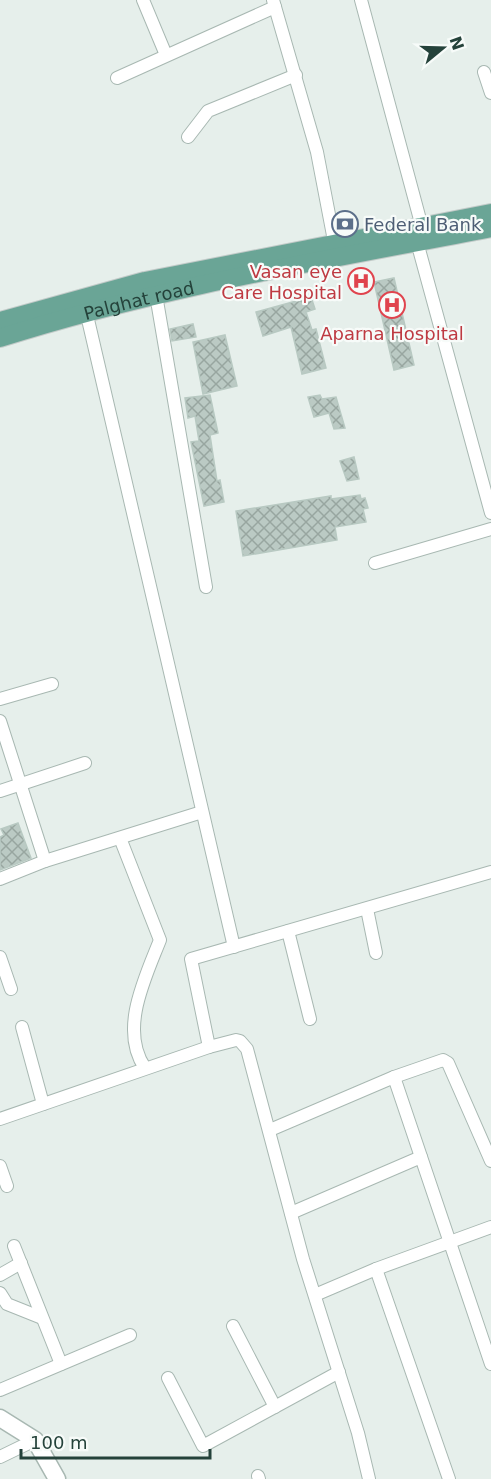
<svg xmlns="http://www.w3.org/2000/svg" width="491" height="1479" viewBox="0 0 491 1479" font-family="'DejaVu Sans',sans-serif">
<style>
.building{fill:url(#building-cross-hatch);stroke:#b8c9c2;stroke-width:1.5}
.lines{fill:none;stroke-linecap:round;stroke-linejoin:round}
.minor-casing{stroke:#a8b8b2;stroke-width:14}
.tertiary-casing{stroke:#a8b8b2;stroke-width:19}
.primary-casing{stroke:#c2cac8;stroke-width:20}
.minor{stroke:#fff;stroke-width:12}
.tertiary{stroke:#fff;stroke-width:16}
.primary{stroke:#6aa596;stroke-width:18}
.labels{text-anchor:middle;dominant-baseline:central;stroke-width:4.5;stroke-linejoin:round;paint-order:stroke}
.service-label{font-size:18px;fill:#4e5e75;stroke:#f7fbf9;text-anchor:start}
.health-label{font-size:18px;fill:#be3a42;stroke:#f7fbf9;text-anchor:end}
.street-label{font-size:18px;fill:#24423a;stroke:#f7fbf9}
</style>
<defs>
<pattern id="building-cross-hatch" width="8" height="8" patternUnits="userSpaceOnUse" patternTransform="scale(1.5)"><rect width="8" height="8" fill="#bbcac4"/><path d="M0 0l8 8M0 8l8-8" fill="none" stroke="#98a6a0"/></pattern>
</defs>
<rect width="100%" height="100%" fill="#e6efeb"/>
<g class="building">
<polygon points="394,278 414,365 394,370 374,282"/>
<polygon points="311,297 315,309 306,312 312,330 316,329 326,368 302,374 291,327 263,336 256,312"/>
<polygon points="193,324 196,337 172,341 170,329"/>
<polygon points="225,335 237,386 203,394 193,342"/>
<polygon points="210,395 218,433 210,435 217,481 220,480 224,502 204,506 191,442 199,441 195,416 188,418 185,398"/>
<polygon points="320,395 322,399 336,397 345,428 334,429 329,413 314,417 308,397"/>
<polygon points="354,457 359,479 347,481 340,461"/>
<polygon points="360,495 361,499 365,498 368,508 363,509 366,522 335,527 337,540 243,556 236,511 331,496 331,499"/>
<polygon points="18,823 31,858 0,870 0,837 4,835 1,829"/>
</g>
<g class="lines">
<defs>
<g id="minor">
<polyline points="143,0 166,55"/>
<polyline points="273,0 317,152 336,251"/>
<polyline points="361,0 422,227"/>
<polyline points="484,72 491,93"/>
<polyline points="117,78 275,7"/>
<polyline points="188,137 208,111 296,75"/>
<polyline points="417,242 491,513"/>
<polyline points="156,295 206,587"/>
<polyline points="86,311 234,947"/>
<polyline points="375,563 491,529"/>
<polyline points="0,699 52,684"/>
<polyline points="0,721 45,861 202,812"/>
<polyline points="0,791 85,763"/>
<path d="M120,838l40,102c-15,38 -41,90 -15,128"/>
<polyline points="0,879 45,861"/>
<polyline points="367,909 376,953"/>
<polyline points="288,931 310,1019"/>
<polyline points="0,957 11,989"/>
<polyline points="22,1027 43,1104"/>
<polyline points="209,1047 236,1040 240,1041 247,1049 303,1259 358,1433 369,1479"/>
<polyline points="394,1077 443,1060 448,1063 491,1161"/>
<polyline points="0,1119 209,1047 191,959 491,872"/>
<polyline points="270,1130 394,1077 491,1364"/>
<polyline points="0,1166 7,1186"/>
<polyline points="291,1213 421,1157"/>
<polyline points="14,1246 61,1364"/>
<polyline points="376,1269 449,1479"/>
<polyline points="0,1275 21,1263"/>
<polyline points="0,1293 7,1304 42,1318"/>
<polyline points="315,1295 376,1269 491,1227"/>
<polyline points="233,1326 275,1407"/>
<polyline points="168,1378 203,1446 339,1372"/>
<polyline points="0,1390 130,1335"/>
<polyline points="0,1457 35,1440"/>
<polyline points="258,1476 259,1479"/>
</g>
<polyline id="tertiary" points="0,1418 35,1440 57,1479"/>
<g id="primary">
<polyline points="0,321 145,281 491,213"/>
<path id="s1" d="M0,338c160,-51 326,-78 491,-110"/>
</g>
</defs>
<use href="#minor" class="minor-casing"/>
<use href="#tertiary" class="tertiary-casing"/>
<use href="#primary" class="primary-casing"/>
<use href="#minor" class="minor"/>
<use href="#tertiary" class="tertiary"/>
<use href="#primary" class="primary"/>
</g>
<defs>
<symbol id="bank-ring" viewBox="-11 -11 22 22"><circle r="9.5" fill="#f7fbf9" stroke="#5c6f8a" stroke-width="1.5"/><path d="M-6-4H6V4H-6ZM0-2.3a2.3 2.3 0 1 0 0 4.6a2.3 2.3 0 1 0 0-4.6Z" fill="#5c6f8a"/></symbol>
<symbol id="hospital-ring" viewBox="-11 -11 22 22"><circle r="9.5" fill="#f7fbf9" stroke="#e0444e" stroke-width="1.5"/><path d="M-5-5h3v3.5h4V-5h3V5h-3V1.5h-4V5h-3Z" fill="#e0444e"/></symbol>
</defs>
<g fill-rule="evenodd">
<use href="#bank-ring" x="330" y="209" width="30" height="30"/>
<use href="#hospital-ring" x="346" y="266" width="30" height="30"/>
<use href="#hospital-ring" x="377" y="290" width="30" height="30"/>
</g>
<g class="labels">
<g class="service-label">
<text x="364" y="224">Federal Bank</text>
</g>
<g class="health-label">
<text x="342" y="271">Vasan eye<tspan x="342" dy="21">Care Hospital</tspan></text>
<text x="392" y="333" text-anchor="middle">Aparna Hospital</text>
</g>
<g class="street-label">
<text stroke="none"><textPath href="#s1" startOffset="144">Palghat road</textPath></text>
</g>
</g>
<g transform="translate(443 48) rotate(71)" stroke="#f7fbf9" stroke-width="4.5" paint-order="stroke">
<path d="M0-4.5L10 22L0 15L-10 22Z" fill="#24423a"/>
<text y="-9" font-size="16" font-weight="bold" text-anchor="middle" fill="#24423a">N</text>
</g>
<path d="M21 1449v9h189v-9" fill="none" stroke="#24423a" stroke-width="3"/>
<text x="30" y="1449" font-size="18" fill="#24423a" stroke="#f7fbf9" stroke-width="4.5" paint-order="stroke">100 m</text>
</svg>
